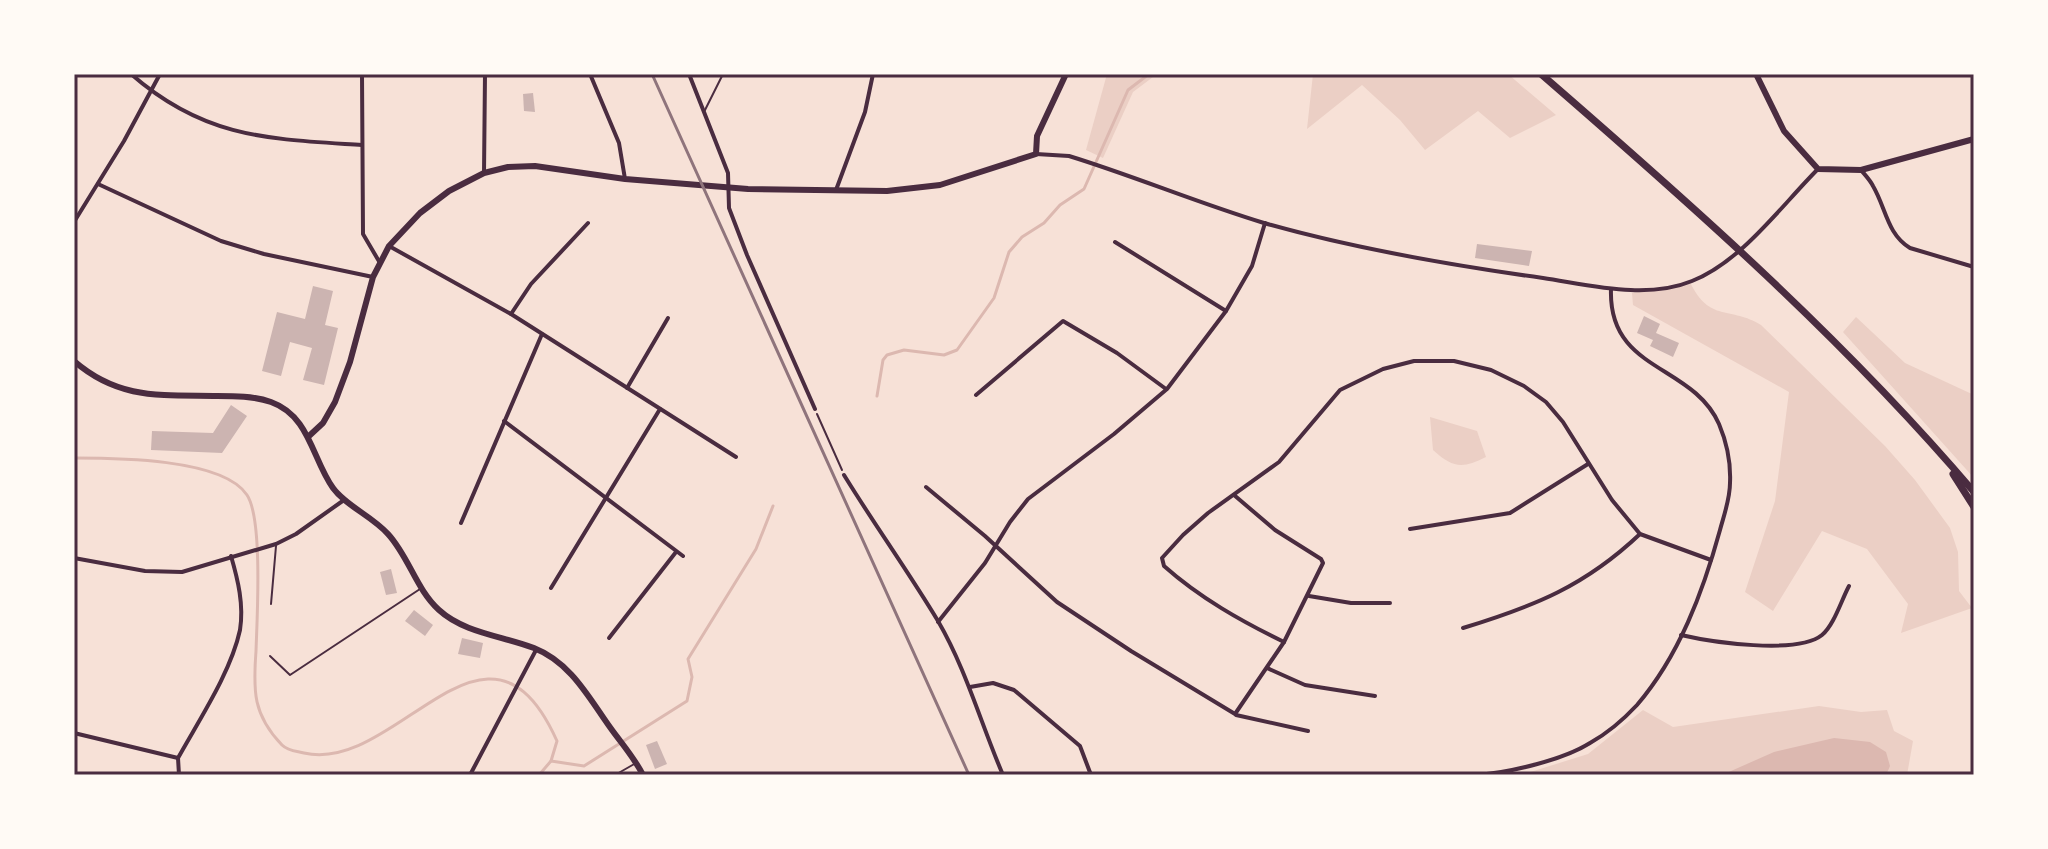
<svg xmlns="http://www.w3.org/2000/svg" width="2048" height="849" viewBox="0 0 2048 849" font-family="'Source Serif 4',serif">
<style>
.green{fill:#ebcfc5}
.water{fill:#dcb8b0}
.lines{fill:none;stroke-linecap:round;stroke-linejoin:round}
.stream{stroke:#dcb8b0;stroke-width:3}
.building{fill:#ccb4b1}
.path{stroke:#4a2c40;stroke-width:2}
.service{stroke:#4a2c40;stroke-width:2}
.minor{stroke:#4a2c40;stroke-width:4}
.tertiary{stroke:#4a2c40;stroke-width:6}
.secondary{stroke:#4a2c40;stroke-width:6}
.trunk{stroke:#4a2c40;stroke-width:7}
.rail{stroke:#8f747c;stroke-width:3}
.neatline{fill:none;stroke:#4a2c40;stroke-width:3}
</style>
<rect width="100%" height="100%" fill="#f7e1d7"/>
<g class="green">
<polygon points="1107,74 1157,74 1133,92 1103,158 1086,150"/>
<polygon points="1313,74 1508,74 1556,115 1510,138 1478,111 1425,150 1400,120 1362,85 1307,129"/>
<path d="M1690,282c19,41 41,24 71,43l124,121 30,34 35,48 8,24 1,39 13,17 -71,25 7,-29 -41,-55 -45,-18 -49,80 -28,-19 30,-91 14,-109 -156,-87 -1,-12z"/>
<polygon points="1856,317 1905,363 1974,395 1974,478 1843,332"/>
<path d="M1430,417l47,14 9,26c-24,12 -33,11 -53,-7z"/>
<polygon points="1819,706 1861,712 1887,710 1894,731 1913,741 1907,775 1521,775 1588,754 1643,710 1673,727"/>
</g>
<polygon class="water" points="1834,738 1870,742 1886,752 1890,766 1886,775 1722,775 1774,752"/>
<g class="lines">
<g class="stream">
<polyline points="877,396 883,360 887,355 904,350 944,355 957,350 994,298 1009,252 1022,237 1044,223 1060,205 1084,189 1128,90 1149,74"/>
<path d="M74,458c40,0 149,0 173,37 16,24 10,124 9,156 -3,40 -3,64 26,94 6,6 14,6 22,8 93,22 183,-168 253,-12l-6,20 -12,14"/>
<polyline points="551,761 584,766 687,701 692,677 688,659 756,549 773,506"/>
</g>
</g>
<g class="building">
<polygon points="533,93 535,112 524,111 523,94"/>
<polygon points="1477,244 1532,251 1529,266 1475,258"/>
<polygon points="313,286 333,291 325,325 338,328 324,385 303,380 312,348 290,342 281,376 262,371 277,312 305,319"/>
<polygon points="1644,316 1660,324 1656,333 1679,343 1673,357 1650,346 1653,340 1637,333"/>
<polygon points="231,405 247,416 222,453 151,450 152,431 213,433"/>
<polygon points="391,569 397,593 386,595 380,572"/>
<polygon points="414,610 433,625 425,636 405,621"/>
<polygon points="462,638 483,643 480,658 458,654"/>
<polygon points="657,741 667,764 655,769 646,745"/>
</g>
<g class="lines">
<polyline class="path" points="817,414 842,470"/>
<g class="service">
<polyline points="705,110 723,74"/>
<polyline points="271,604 276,546"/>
<polyline points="270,656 290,675 420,589"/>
<polyline points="615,775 636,763"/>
</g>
<g class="minor">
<path d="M131,74c74,65 139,65 231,71"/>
<polyline points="362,74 363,234 380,263"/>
<polyline points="590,74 619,143 625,179"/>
<polyline points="689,74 728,173 729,208 747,255 815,409"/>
<path d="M1036,154l33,2c65,20 129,47 195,67 91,26 185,42 279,55 47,7 103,22 149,3 49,-19 89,-75 126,-112"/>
<path d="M1861,170c4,5 9,10 12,16 13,22 14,48 37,62l64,19"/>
<polyline points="484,173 485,74"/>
<polyline points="98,184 221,241 264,254 373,277"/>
<polyline points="836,190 865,112 873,74"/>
<polyline points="74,222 124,141 160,74"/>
<polyline points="1115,242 1226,311"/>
<polyline points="389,246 511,314 736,457"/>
<polyline points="511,314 531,284 588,223"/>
<polyline points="627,388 668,318"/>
<polyline points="976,395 1063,321 1117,353 1166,389"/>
<polyline points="504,421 683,556"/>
<path d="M844,475c30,49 64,96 94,146 28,48 43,103 65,154"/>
<polyline points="926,487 985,536 1057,602 1131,651 1235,714 1284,642 1323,563 1321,559 1275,530 1234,495"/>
<polyline points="461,523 542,334"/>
<polyline points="1410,529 1510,513 1588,464"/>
<polyline points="74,558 145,571 182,572 276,544 296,534 344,500"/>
<polyline points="551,588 660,409"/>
<polyline points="1309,596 1351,603 1390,603"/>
<polyline points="938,622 985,563 1010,522 1028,499 1114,434 1167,389 1226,311 1252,266 1265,223"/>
<path d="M1463,628c72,-22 122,-42 177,-94"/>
<path d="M1681,635c30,7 116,20 141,0 12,-10 19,-34 27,-49"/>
<polyline points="609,638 676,552"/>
<path d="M1284,642c-43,-21 -84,-44 -120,-76l-2,-8 21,-23 25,-22 71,-51 61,-72 43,-21 31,-8h40l37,9 33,16 22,16 17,20 49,78 28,34 71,26"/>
<polyline points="1267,668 1305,685 1375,696"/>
<polyline points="970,687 993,683 1014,690 1080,746 1091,775"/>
<polyline points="1236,715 1308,731"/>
<polyline points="74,733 178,758"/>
<path d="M178,758c21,-38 53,-86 62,-128 4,-25 -2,-50 -9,-74"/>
<polyline points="178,758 179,775"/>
<polyline points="470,775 536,650"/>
<path d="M1479,775c32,-3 84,-15 111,-32 16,-9 34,-24 47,-38 42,-49 66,-113 83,-175 4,-15 10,-31 10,-47 1,-21 -3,-40 -11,-59 -27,-61 -111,-52 -108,-135"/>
</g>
<g class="tertiary">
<polyline points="1756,74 1784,131 1818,169 1861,170 1974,139"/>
<polyline points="309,436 323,423 335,402 350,362 373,277 389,246 420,213 449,191 484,173 508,167 535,166 625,179 748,189 887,191 940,185 1036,154 1037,136 1066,74"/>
</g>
<path class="secondary" d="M74,361c45,39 87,34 143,35 17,0 37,0 54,6 39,14 41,57 62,86 13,18 39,28 55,46 21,23 28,55 51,76 25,23 64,26 95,38 38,15 56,52 78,82 11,15 23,29 31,45"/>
<g class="trunk">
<path d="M1541,74c151,131 303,265 433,418"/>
<polyline points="1953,474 1974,507"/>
</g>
<polyline class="rail" points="652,74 969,775"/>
</g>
<rect width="2048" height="849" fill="none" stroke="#fffaf5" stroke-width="152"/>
<rect x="76" y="76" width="1896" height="697" class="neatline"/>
</svg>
